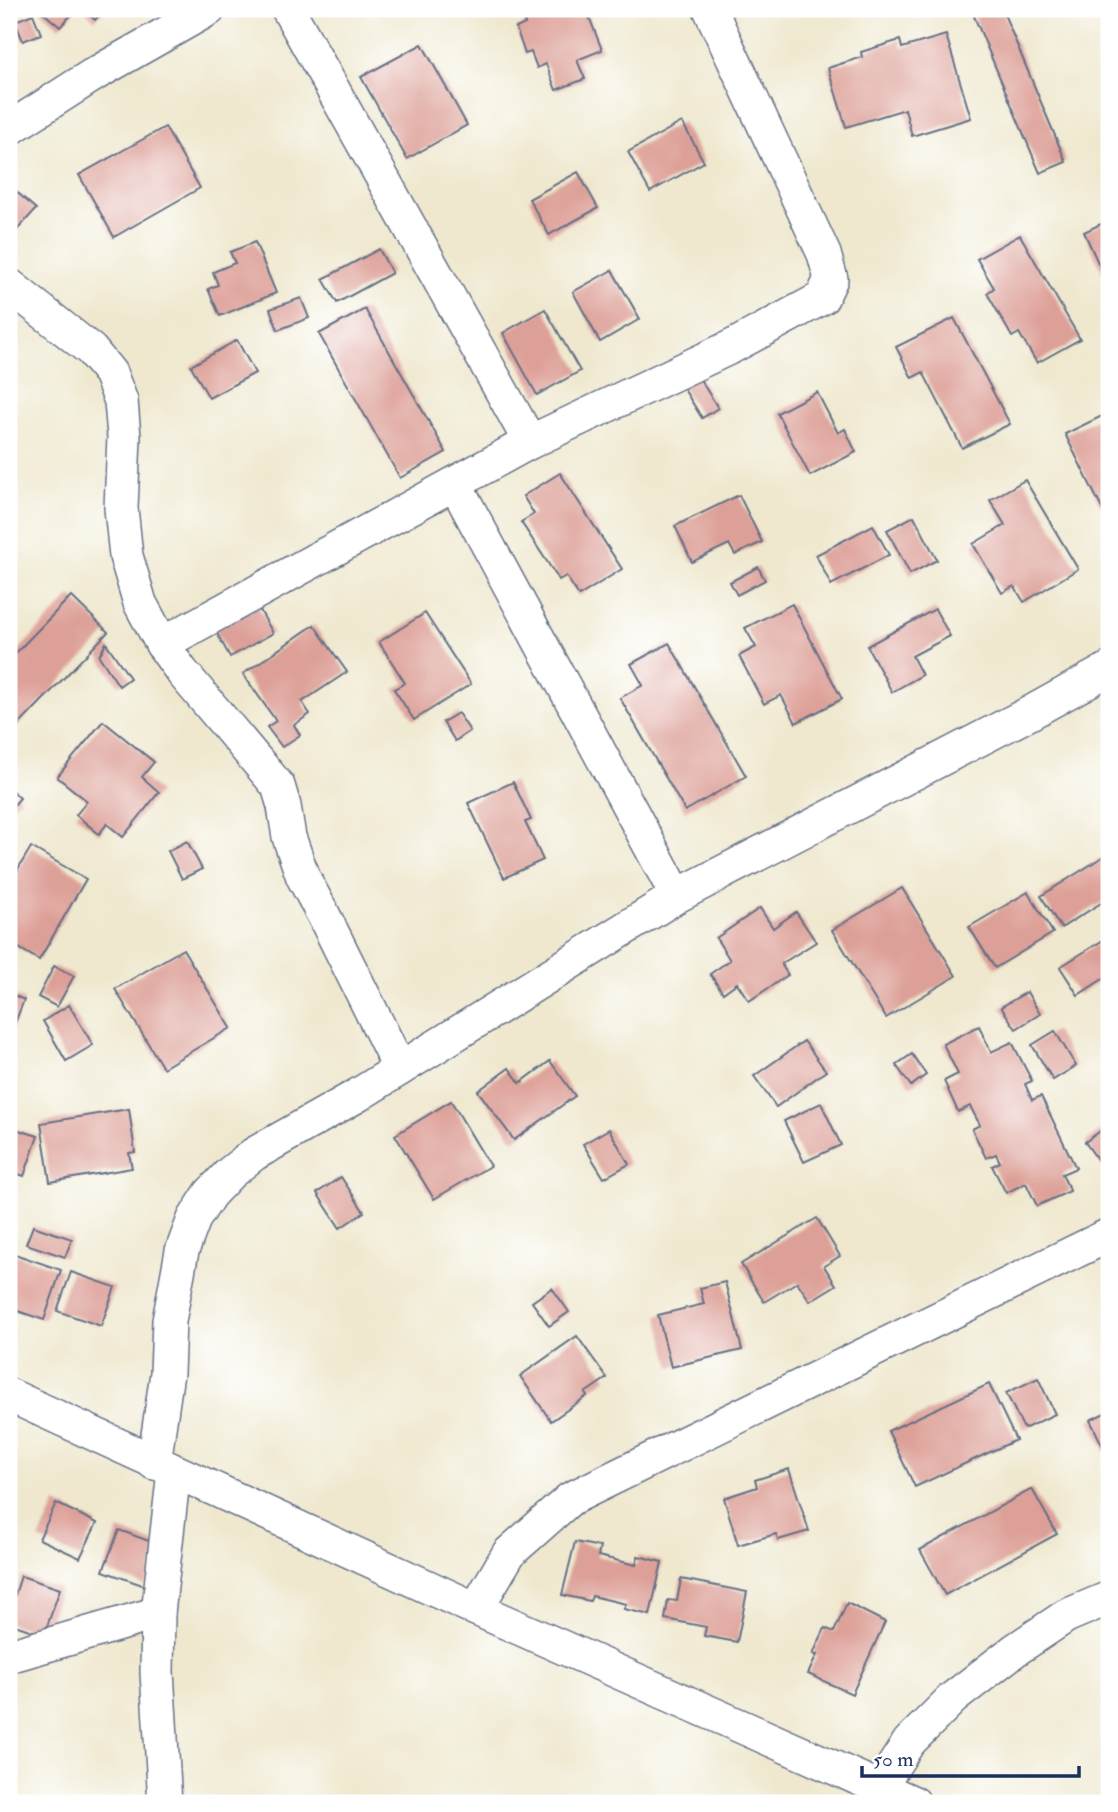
<svg xmlns="http://www.w3.org/2000/svg" width="1118" height="1812" viewBox="0 0 1118 1812" font-family="'IM FELL Double Pica',serif">
<style>
.building{fill:#dda098}
.lines{fill:none;stroke-linecap:round;stroke-linejoin:round}
.street-casing{stroke:#657086;stroke-width:36}
.street{stroke:#fff;stroke-width:33}
</style>
<rect width="100%" height="100%" fill="#fff"/>
<filter id="ink" filterUnits="userSpaceOnUse"><feTurbulence type="fractalNoise" baseFrequency=".0143" numOctaves="2"/><feDisplacementMap in="SourceGraphic" scale="14" xChannelSelector="R" yChannelSelector="G"/><feConvolveMatrix kernelMatrix="1 2 1 2 8 2 1 2 1" color-interpolation-filters="sRGB"/></filter>
<filter id="wash" filterUnits="userSpaceOnUse"><feTurbulence type="fractalNoise" baseFrequency=".00686" numOctaves="4" result="noise"/><feDisplacementMap in="SourceGraphic" scale="28" xChannelSelector="R" yChannelSelector="G"/><feGaussianBlur stdDeviation="1.57" result="paint"/><feColorMatrix in="noise" values="0 0 0 0 0 0 0 0 0 0 0 0 0 0 0 0 0 1.4 0 .05"/><feComposite in="paint" operator="in"/></filter>
<g filter="url(#wash)">
<rect width="100%" height="100%" fill="#efe8cf"/>
<g id="blocks">
<g class="building">
<polygon points="39,9 77,9 60,27"/>
<polygon points="83,9 105,9 95,20"/>
<polygon points="519,9 586,9 602,50 577,60 585,79 556,90 546,64 537,68 531,52 525,54 516,28 525,24"/>
<polygon points="971,9 1002,9 1066,162 1040,173"/>
<polygon points="33,14 41,34 23,41 15,21"/>
<polygon points="946,35 971,118 912,136 905,109 846,127 828,68 862,57 861,52 900,40 902,48"/>
<polygon points="422,44 467,125 407,159 361,77"/>
<polygon points="682,122 704,162 650,192 628,152"/>
<polygon points="165,127 200,188 114,237 79,175"/>
<polygon points="578,172 598,208 549,235 529,199"/>
<polygon points="9,185 36,209 9,239"/>
<polygon points="1109,220 1109,287 1084,232"/>
<polygon points="1020,235 1080,339 1037,363 1019,333 1012,337 987,293 994,288 977,259"/>
<polygon points="255,242 276,293 220,316 208,289 218,285 213,272 235,263 230,252"/>
<polygon points="379,249 392,273 337,303 323,279"/>
<polygon points="612,270 640,319 600,342 573,292"/>
<polygon points="301,298 309,318 278,330 270,309"/>
<polygon points="365,309 446,452 400,478 319,334"/>
<polygon points="545,309 580,371 537,395 503,333"/>
<polygon points="954,318 1010,424 962,448 923,372 912,378 896,347"/>
<polygon points="237,340 255,373 209,398 191,366"/>
<polygon points="698,376 718,408 702,418 682,386"/>
<polygon points="817,392 838,433 845,429 856,452 810,476 777,413"/>
<polygon points="1108,413 1109,415 1109,523 1065,434"/>
<polygon points="560,473 622,569 579,596 566,576 559,580 521,522 534,514 523,496"/>
<polygon points="1025,480 1078,569 1024,602 1014,586 1002,593 973,544 1005,525 990,500"/>
<polygon points="739,495 762,542 735,555 729,544 692,562 675,526"/>
<polygon points="914,516 937,560 910,574 887,530"/>
<polygon points="873,525 889,555 831,585 816,555"/>
<polygon points="758,567 765,580 737,595 730,582"/>
<polygon points="71,596 108,632 15,729 9,723 9,660"/>
<polygon points="792,604 842,699 796,723 781,695 764,704 739,656 756,647 745,628"/>
<polygon points="258,607 273,633 230,657 215,630"/>
<polygon points="935,609 950,636 912,656 922,675 892,692 867,646"/>
<polygon points="425,613 471,684 414,720 394,689 405,683 379,642"/>
<polygon points="314,625 347,672 302,702 310,714 294,725 300,735 282,747 267,727 276,721 243,674"/>
<polygon points="106,643 130,678 119,686 99,656"/>
<polygon points="669,643 746,776 685,811 620,698 643,685 631,664"/>
<polygon points="458,713 470,731 455,741 443,722"/>
<polygon points="103,721 154,762 142,777 159,792 123,837 107,824 99,834 76,815 87,801 57,777"/>
<polygon points="513,782 531,820 525,822 543,860 504,878 468,803"/>
<polygon points="9,788 20,798 9,811"/>
<polygon points="187,841 202,869 182,879 168,851"/>
<polygon points="31,847 86,879 39,960 9,942 9,871 15,874"/>
<polygon points="1109,853 1109,898 1061,928 1041,896"/>
<polygon points="902,888 956,976 886,1018 832,930"/>
<polygon points="1028,892 1053,933 995,968 969,927"/>
<polygon points="760,908 773,928 796,912 816,942 781,964 788,975 749,1001 737,983 723,993 710,974 730,960 716,938"/>
<polygon points="1108,937 1109,975 1078,995 1060,967"/>
<polygon points="183,949 231,1028 163,1068 115,989"/>
<polygon points="54,966 74,976 57,1007 38,997"/>
<polygon points="1027,992 1040,1014 1016,1029 1001,1007"/>
<polygon points="9,993 24,1000 9,1038"/>
<polygon points="69,1005 93,1045 66,1061 43,1021"/>
<polygon points="979,1026 991,1052 1012,1042 1032,1081 1025,1084 1032,1100 1041,1096 1076,1168 1062,1174 1070,1191 1037,1206 1026,1183 1006,1193 992,1166 1000,1162 996,1154 986,1158 972,1129 980,1125 970,1106 958,1112 944,1081 958,1074 943,1044"/>
<polygon points="1055,1031 1076,1066 1053,1080 1032,1045"/>
<polygon points="804,1041 826,1071 776,1107 754,1076"/>
<polygon points="912,1054 926,1075 911,1086 896,1065"/>
<polygon points="550,1061 575,1096 514,1140 478,1091 509,1068 520,1083"/>
<polygon points="451,1101 490,1166 434,1199 395,1135"/>
<polygon points="821,1103 841,1145 804,1162 784,1121"/>
<polygon points="129,1109 135,1152 129,1153 132,1168 50,1182 41,1123"/>
<polygon points="1109,1125 1109,1176 1085,1142"/>
<polygon points="9,1127 38,1136 24,1176 9,1171"/>
<polygon points="609,1129 629,1164 604,1178 583,1144"/>
<polygon points="341,1177 364,1212 340,1228 317,1193"/>
<polygon points="817,1218 840,1256 824,1266 836,1285 810,1301 797,1282 764,1302 741,1264"/>
<polygon points="33,1226 72,1239 65,1257 26,1244"/>
<polygon points="9,1252 61,1270 44,1320 9,1308"/>
<polygon points="71,1272 115,1287 101,1326 57,1311"/>
<polygon points="725,1282 742,1350 671,1367 658,1315 704,1304 700,1288"/>
<polygon points="552,1288 569,1312 549,1326 532,1302"/>
<polygon points="577,1336 607,1378 585,1393 587,1396 551,1421 520,1376"/>
<polygon points="1038,1378 1055,1414 1024,1429 1006,1393"/>
<polygon points="989,1384 1016,1440 915,1487 888,1431"/>
<polygon points="1109,1411 1109,1459 1090,1420"/>
<polygon points="789,1469 809,1531 778,1540 776,1534 738,1545 724,1498 757,1487 755,1480"/>
<polygon points="1032,1489 1057,1534 945,1595 920,1550"/>
<polygon points="56,1503 97,1523 80,1558 39,1539"/>
<polygon points="119,1530 160,1545 145,1586 103,1571"/>
<polygon points="575,1542 600,1547 598,1556 636,1565 638,1556 662,1562 650,1615 624,1609 626,1604 592,1596 590,1601 562,1595"/>
<polygon points="21,1576 60,1589 44,1635 9,1623 9,1613"/>
<polygon points="681,1579 747,1592 737,1642 704,1636 706,1627 665,1619 668,1600 677,1601"/>
<polygon points="847,1603 885,1622 852,1694 808,1674 817,1655 813,1654 825,1628 834,1632"/>
</g>
</g>
</g>
<g filter="url(#ink)">
<use href="#blocks" fill-opacity="0" stroke="#657086" stroke-width="2"/>
<g class="lines">
<defs>
<g id="street">
<polyline points="288,9 530,442"/>
<polyline points="9,129 93,75 209,9"/>
<polyline points="9,285 91,350 110,373 121,401 124,437 121,508 126,556 140,603 162,644 182,672 278,786 284,806 289,837 303,877 324,916 400,1069"/>
<polyline points="455,484 677,896"/>
<polyline points="162,644 530,442 733,346 822,298 831,279 824,254 710,9"/>
<polyline points="9,1395 476,1609 914,1803"/>
<polyline points="154,1463 167,1373 169,1321 182,1251 194,1219 210,1194 230,1173 254,1154 358,1095 677,896 1030,713 1109,669"/>
<polyline points="476,1609 509,1553 570,1499 1109,1235"/>
<polyline points="9,1656 158,1613"/>
<polyline points="879,1788 909,1742 953,1698 1015,1650 1066,1616 1109,1598"/>
<polyline points="165,1803 157,1672 158,1613 174,1471"/>
</g>
</defs>
<use href="#street" class="street-casing"/>
<use href="#street" class="street"/>
</g>
</g>
<rect width="1118" height="1812" fill="none" stroke="#fff" stroke-width="35"/>
<path d="M862 1766v10h217v-10" fill="none" stroke="#1b2f5e" stroke-width="3.5"/>
<text x="873" y="1766" font-size="21" fill="#1b2f5e" stroke="#ffffff" stroke-width="5" paint-order="stroke">50 m</text>
</svg>
